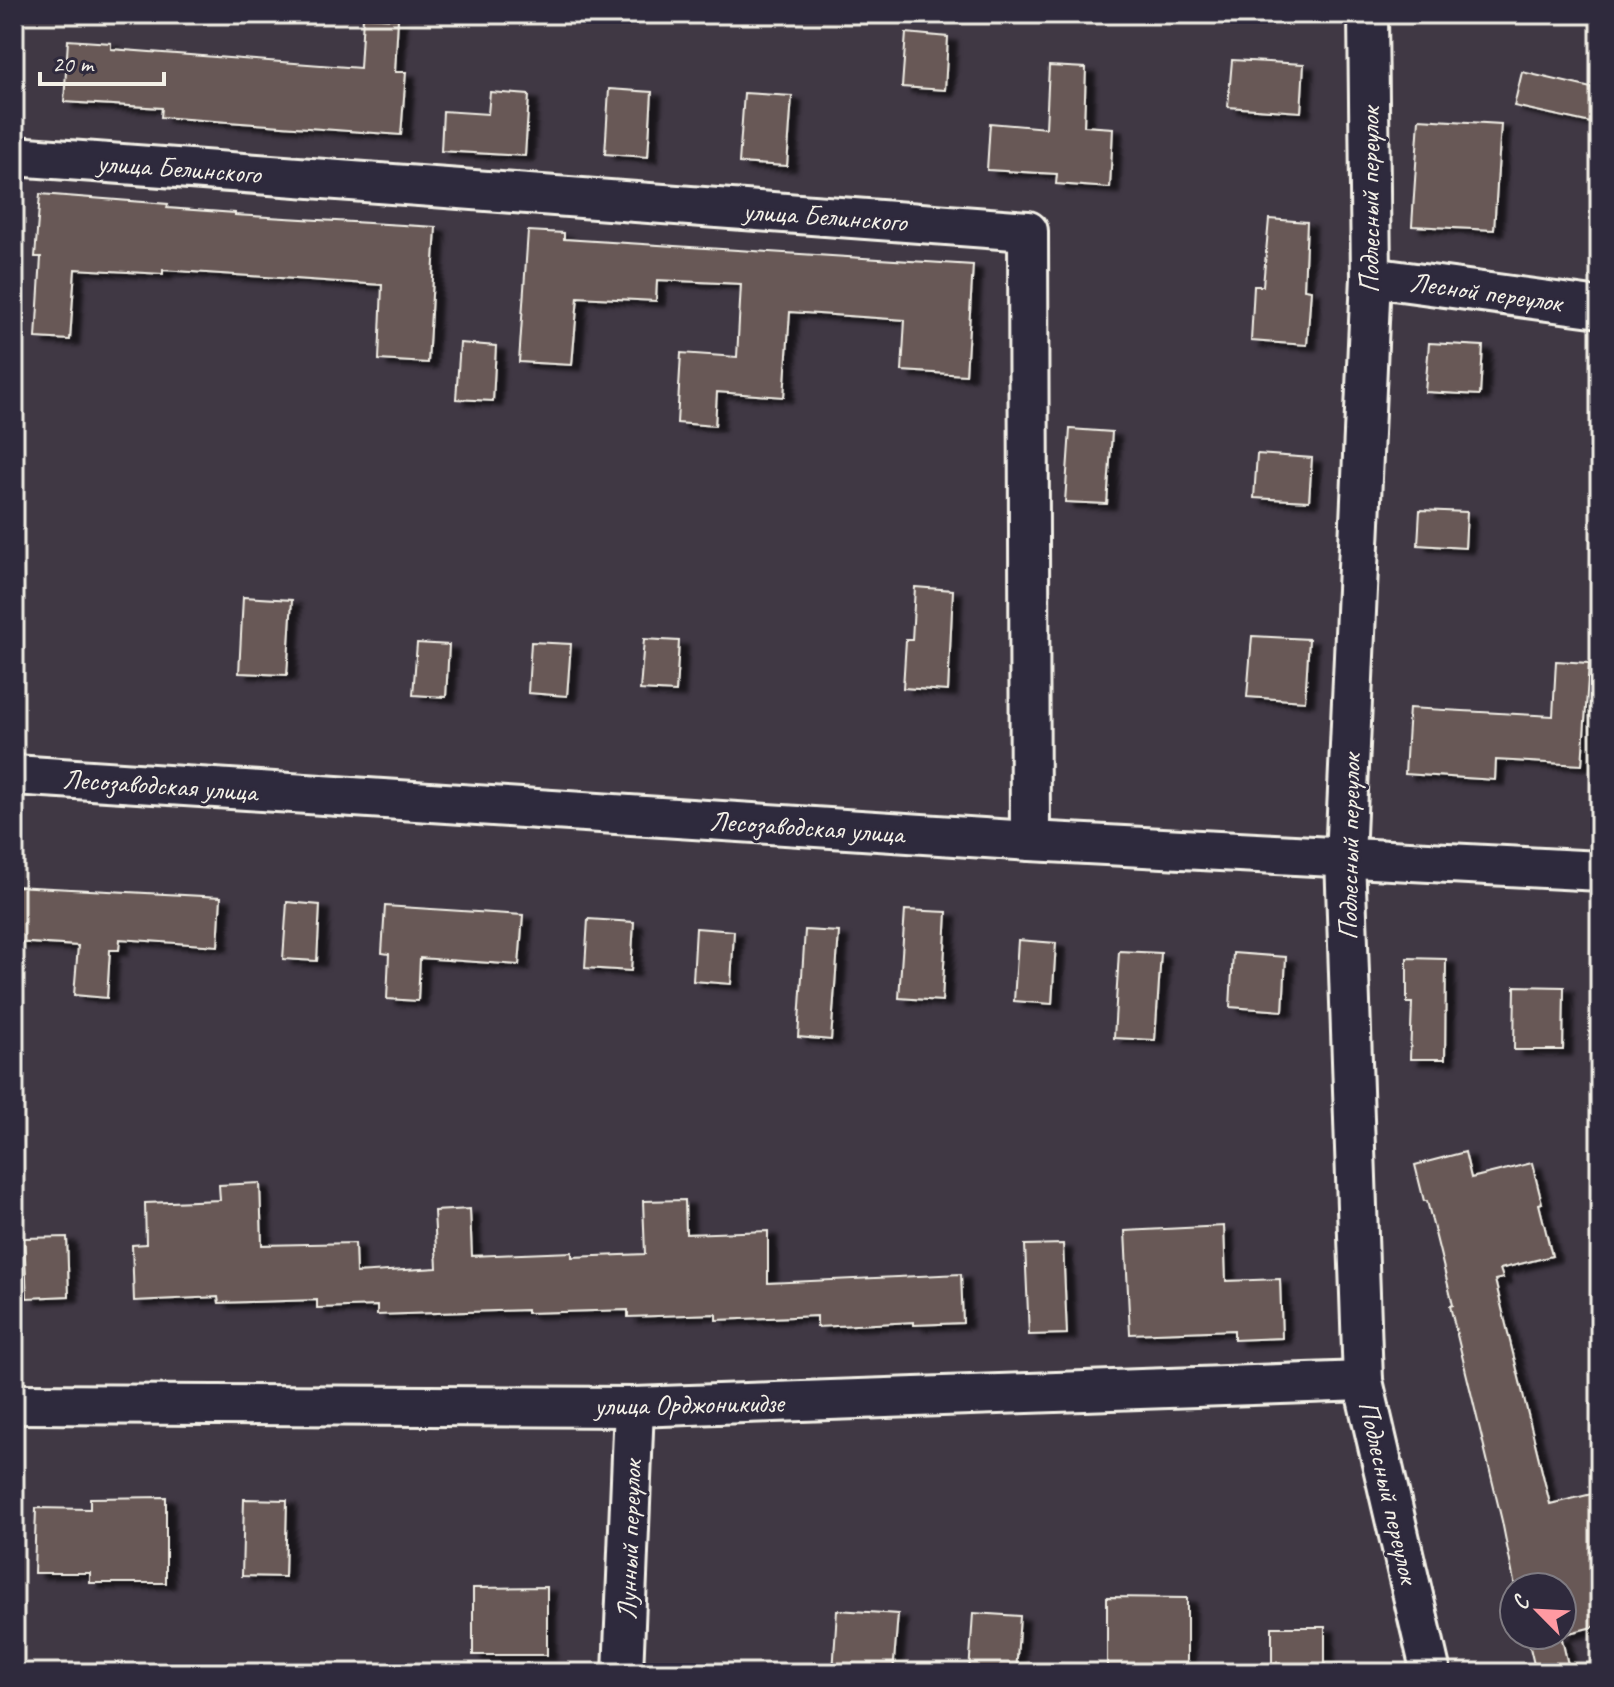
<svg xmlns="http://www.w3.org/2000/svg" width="1614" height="1687" viewBox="0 0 1614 1687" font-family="Caveat,sans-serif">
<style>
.building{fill:#675956;stroke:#f4f1e8;stroke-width:2;filter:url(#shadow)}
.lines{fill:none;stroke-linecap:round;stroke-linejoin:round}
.minor-casing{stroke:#f4f1e8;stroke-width:44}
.minor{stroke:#2f2a3d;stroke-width:38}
.labels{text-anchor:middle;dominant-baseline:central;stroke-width:6;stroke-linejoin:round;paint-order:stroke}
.street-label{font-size:28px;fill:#f4f1e8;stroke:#2f2a3d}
</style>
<defs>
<filter id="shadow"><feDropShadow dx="9" dy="5" stdDeviation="2" flood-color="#0009"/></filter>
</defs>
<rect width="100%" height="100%" fill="#403844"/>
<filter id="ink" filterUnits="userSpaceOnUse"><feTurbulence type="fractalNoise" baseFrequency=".0125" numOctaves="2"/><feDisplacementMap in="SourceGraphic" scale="16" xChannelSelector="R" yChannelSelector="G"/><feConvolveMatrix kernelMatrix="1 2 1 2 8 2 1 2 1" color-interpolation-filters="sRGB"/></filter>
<g filter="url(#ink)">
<g class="building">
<polygon points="363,17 398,19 395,72 406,72 401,135 161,117 162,108 64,102 68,40 111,43 111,49 360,68"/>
<polygon points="906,33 948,37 945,90 902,87"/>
<polygon points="1232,60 1304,64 1301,112 1228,107"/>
<polygon points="1049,66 1086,68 1084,126 1113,128 1110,188 1056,184 1057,174 987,170 990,123 1046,128"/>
<polygon points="1522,72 1600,90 1600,125 1514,106"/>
<polygon points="609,89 652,92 648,157 605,154"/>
<polygon points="490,92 529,95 525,156 441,151 443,111 488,114"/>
<polygon points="744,93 792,96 787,166 739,163"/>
<polygon points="1419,119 1501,124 1494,230 1412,226"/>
<polygon points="40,194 168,204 167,208 235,213 235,215 436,227 428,363 379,360 382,285 163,270 163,274 75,269 70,340 36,338 41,257 35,257"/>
<polygon points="1269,219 1307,222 1304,289 1311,290 1307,345 1251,341 1254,286 1263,286"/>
<polygon points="528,231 564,233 564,239 973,265 966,375 902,371 905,320 790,312 784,397 717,392 715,426 677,423 681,353 737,357 741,284 657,280 656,301 578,297 572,365 519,362"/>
<polygon points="460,343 496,346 493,401 456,399"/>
<polygon points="1429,343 1483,346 1480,395 1425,392"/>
<polygon points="1070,429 1112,432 1107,504 1065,502"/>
<polygon points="1257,454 1312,458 1309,501 1254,498"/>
<polygon points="1420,510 1467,512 1465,548 1418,545"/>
<polygon points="915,587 953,590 948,691 903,688 906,640 912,640"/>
<polygon points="243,597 292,600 287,675 239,673"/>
<polygon points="1252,636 1309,639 1305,701 1247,697"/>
<polygon points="644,639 679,641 676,692 640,690"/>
<polygon points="531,642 571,644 567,696 528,693"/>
<polygon points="417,643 449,645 446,697 413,695"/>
<polygon points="1556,661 1589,663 1582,765 1496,760 1495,780 1405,774 1409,708 1553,716"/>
<polygon points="14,886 221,897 218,946 120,939 119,950 110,950 107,998 74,995 78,946 14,942"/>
<polygon points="287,902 320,905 317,961 283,959"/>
<polygon points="385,906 523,915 519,965 420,958 418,1001 387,999 389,954 382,953"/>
<polygon points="905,910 947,912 942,1001 899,998"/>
<polygon points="588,919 634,922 631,971 585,968"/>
<polygon points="696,928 734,931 731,984 693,981"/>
<polygon points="805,930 839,932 831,1040 798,1037"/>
<polygon points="1018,940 1056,943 1052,1004 1014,1001"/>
<polygon points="1119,951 1161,953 1155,1040 1114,1038"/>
<polygon points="1233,953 1286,957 1283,1011 1230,1007"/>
<polygon points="1407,958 1446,959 1445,1059 1410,1059 1412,1003 1407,1003"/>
<polygon points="1515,986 1564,987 1563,1050 1514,1050"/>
<polygon points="1465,1152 1471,1178 1532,1163 1542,1203 1539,1204 1552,1256 1500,1269 1503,1278 1495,1280 1550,1504 1600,1492 1600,1625 1562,1635 1562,1587 1515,1587 1502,1521 1450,1306 1453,1305 1427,1201 1424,1201 1415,1165"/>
<polygon points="260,1183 262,1245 355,1243 356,1273 437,1268 434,1211 470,1209 472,1256 572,1252 572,1257 645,1254 643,1201 685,1200 686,1234 768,1231 768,1283 961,1274 963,1323 914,1325 914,1322 817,1327 817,1316 716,1320 716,1314 628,1317 628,1310 527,1313 527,1310 377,1315 377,1306 317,1308 317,1300 219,1303 218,1297 134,1301 132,1245 146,1244 145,1203 220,1200 219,1185"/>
<polygon points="1224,1226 1226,1281 1280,1279 1282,1338 1234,1340 1234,1330 1130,1334 1125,1231"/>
<polygon points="67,1237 69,1296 27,1298 24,1238"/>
<polygon points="1063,1244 1067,1334 1029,1335 1025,1245"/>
<polygon points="166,1497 166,1583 90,1583 90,1573 34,1573 36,1508 90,1509 90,1498"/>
<polygon points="244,1499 287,1500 285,1577 242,1576"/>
<polygon points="547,1587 547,1655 473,1655 473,1588"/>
<polygon points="1107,1597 1187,1598 1187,1673 1107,1673"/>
<polygon points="837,1610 898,1614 893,1673 833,1673"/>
<polygon points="973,1613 1020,1616 1016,1673 969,1673"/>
<rect x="1272" y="1627" width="53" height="46"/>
<polygon points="1527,1635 1561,1635 1570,1673 1536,1673"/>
</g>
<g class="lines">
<defs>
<g id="minor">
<polyline points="1368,14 1371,277 1345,857 1363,1381 1431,1673"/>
<polyline points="14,156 1028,231 1030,841"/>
<polyline points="1371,277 1600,308"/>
<polyline points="14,775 1030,841 1600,871"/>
<polyline points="14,1404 634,1407 1363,1381"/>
<polyline points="623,1673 634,1407"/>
</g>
</defs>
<use href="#minor" class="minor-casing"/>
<use href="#minor" class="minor"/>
</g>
</g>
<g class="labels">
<g class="street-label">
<text transform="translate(179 168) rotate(4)">улица Белинского</text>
<text transform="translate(1369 200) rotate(-90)">Подлесный переулок</text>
<text transform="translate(825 216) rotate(4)">улица Белинского</text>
<text transform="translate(1486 292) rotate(8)">Лесной переулок</text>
<text transform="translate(160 785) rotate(4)">Лесозаводская улица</text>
<text transform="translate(807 827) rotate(4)">Лесозаводская улица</text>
<text transform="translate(1349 847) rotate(-89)">Подлесный переулок</text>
<text transform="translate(689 1404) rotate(-1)">улица Орджоникидзе</text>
<text transform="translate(1389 1492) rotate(77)">Подлесный переулок</text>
<text transform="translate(629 1540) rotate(-88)">Лунный переулок</text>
</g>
</g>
<rect width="1614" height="1687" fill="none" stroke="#2f2a3d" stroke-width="48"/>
<rect x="24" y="24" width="1566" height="1639" fill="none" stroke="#f4f1e8" stroke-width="3" filter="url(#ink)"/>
<g transform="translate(1538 1611) rotate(294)"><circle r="38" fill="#2f2a3d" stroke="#7e7a81" stroke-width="2"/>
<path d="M0-6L14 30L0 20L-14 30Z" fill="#ff9aa2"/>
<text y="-12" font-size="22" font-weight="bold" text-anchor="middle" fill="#f4f1e8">С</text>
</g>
<path d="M40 72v12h124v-12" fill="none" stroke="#f4f1e8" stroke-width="4"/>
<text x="52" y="72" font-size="24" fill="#f4f1e8" stroke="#2f2a3d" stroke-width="6" paint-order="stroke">20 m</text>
</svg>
